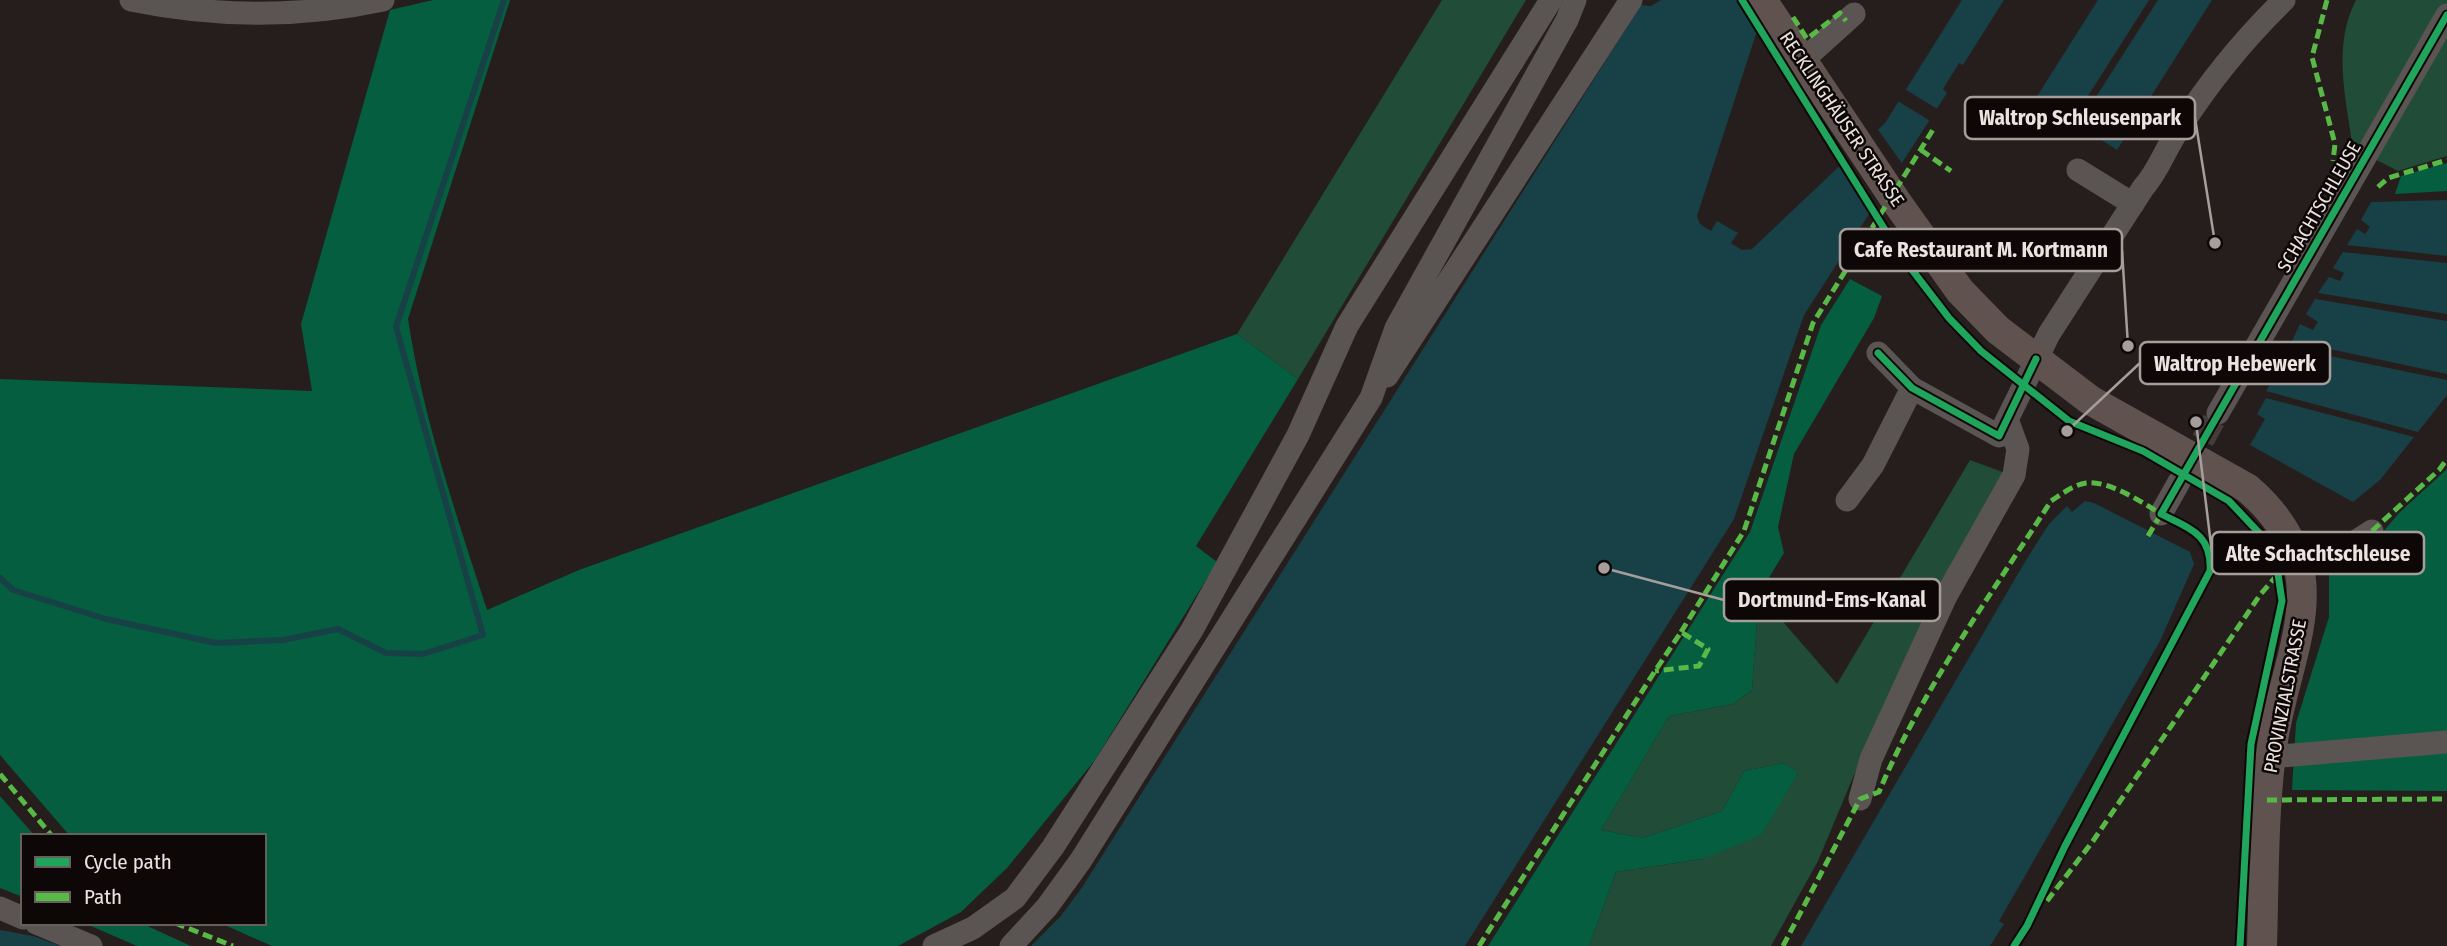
<svg xmlns="http://www.w3.org/2000/svg" width="2447" height="946" viewBox="0 0 2447 946" font-family="'Fira Sans Condensed',sans-serif">
<style>
.green{fill:#204c38}
.forest{fill:#055e3f}
.water{fill:#174147}
.pier{fill:#251e1c}
.lines{fill:none;stroke-linecap:round;stroke-linejoin:round}
.stream{stroke:#174147;stroke-width:6}
.minor-tunnel{stroke:#433c39;stroke-width:23;stroke-dasharray:23 11;stroke-linecap:butt}
.minor{stroke:#5a5452;stroke-width:23}
.major{stroke:#5f524f;stroke-width:30}
.quiet{stroke:#58b947;stroke-width:5;stroke-dasharray:10 5;stroke-linecap:butt}
.cycleway-casing{stroke:#0d0807;stroke-width:11}
.cycleway{stroke:#20a55d;stroke-width:7}
.labels{text-anchor:middle;dominant-baseline:central;stroke-width:5;stroke-linejoin:round;paint-order:stroke}
.street-label{font-size:19px;fill:#ebe3df;stroke:#0d0807}
.leader{fill:none;stroke:#a69e9b;stroke-width:2.5}
.callout-dot{fill:#a69e9b;stroke:#0d0807;stroke-width:2.5}
.callout{fill:#0d0807;stroke:#a69e9b;stroke-width:2.5}
.callout-label{font-size:21px;text-anchor:middle;font-weight:bold;fill:#ebe3df}
</style>
<rect width="100%" height="100%" fill="#251e1c"/>
<g class="green">
<polygon points="1442,0 1526,0 1298,379 1237,334"/>
<path d="M2356,0h91v156l-49,15 -45,-23c-7,-49 -21,-102 3,-148z"/>
<polygon points="1970,460 2008,474 1926,627 1854,775 1818,861 1771,946 1589,946 1616,872 1702,859 1798,774 1784,763 1744,771 1722,811 1643,838 1601,830 1669,716 1733,704 1752,690 1759,594 1837,684"/>
</g>
<g class="forest">
<path d="M433,0h77l-102,319c15,99 48,195 79,291l92,-40 658,-236 61,45 -102,167 21,16 -122,198 -88,108 -46,44 -63,34h-626l-52,-23h44v-87h-194l-70,-81v-376l312,12 -11,-67 89,-314z"/>
<polygon points="2447,163 2447,191 2395,194 2401,176"/>
<polygon points="1850,279 1882,296 1874,318 1794,454 1778,527 1784,553 1759,594 1752,690 1733,704 1669,716 1601,830 1643,838 1722,811 1744,771 1784,763 1798,773 1761,835 1702,859 1616,872 1589,946 1488,946 1750,532 1821,325"/>
<polygon points="2447,469 2447,791 2292,790 2296,723 2329,617 2329,573 2377,539 2399,513"/>
<polygon points="0,796 35,836 23,836 23,897 0,888"/>
<polygon points="84,923 141,923 191,946 137,946"/>
</g>
<g class="water">
<polygon points="1661,0 1767,0 1697,216 1700,224 1711,231 1717,221 1738,233 1731,243 1742,250 1752,249 1885,123 1962,0 2004,0 1963,65 1959,63 1943,89 1947,93 1804,315 1734,519 1465,946 1031,946 1060,917 1081,889 1641,5 1651,6"/>
<polygon points="2098,0 2149,0 2072,121 2036,98"/>
<polygon points="2158,0 2212,0 2117,150 2078,125"/>
<polygon points="2447,200 2447,256 2347,245 2357,229 2365,234 2370,227 2361,220 2371,202"/>
<polygon points="2343,252 2447,263 2447,314 2318,293 2329,277 2340,281 2344,273 2333,268"/>
<polygon points="2315,299 2447,321 2447,374 2292,341 2300,324 2313,330 2318,322 2306,314"/>
<polygon points="2291,348 2447,380 2447,395 2418,432 2266,391 2276,373 2289,378 2294,371 2281,364"/>
<polygon points="2266,398 2414,437 2380,480 2353,502 2250,445 2265,419 2257,414"/>
<polygon points="2085,501 2094,503 2190,552 2194,564 2160,641 1999,921 2004,924 1990,946 1801,946 2026,560 2049,524 2067,506 2072,512"/>
<polygon points="0,930 33,936 60,946 0,946"/>
</g>
<g class="pier">
<polygon points="1737,0 1771,0 1760,34"/>
<polygon points="1903,88 1939,110 1932,122 1896,100"/>
<polygon points="1876,127 1904,166 1872,216 1839,162"/>
</g>
<g class="lines">
<polyline class="stream" points="0,578 13,590 106,619 216,643 283,640 338,629 386,653 423,654 483,635 396,327 504,0"/>
<polyline class="minor-tunnel" points="2186,470 2218,413"/>
<g class="minor">
<path d="M131,0c83,17 169,18 252,0"/>
<polyline points="1802,61 1854,14"/>
<polyline points="2078,170 2133,204"/>
<path d="M1878,353l34,35 87,48 50,-102 94,-146c16,-18 22,-39 36,-59 30,-47 65,-90 105,-129"/>
<polyline points="1387,376 1631,0"/>
<polyline points="2218,413 2447,15"/>
<polyline points="1847,500 1873,465 1912,388"/>
<polyline points="2161,514 2179,482"/>
<polyline points="2299,566 2347,547 2372,531"/>
<polyline points="2270,757 2447,742"/>
<polyline points="1860,799 1871,759 1946,596 2014,475 2018,449 2008,422"/>
<polyline points="0,908 23,918"/>
<polyline points="36,923 91,946"/>
<polyline points="934,946 973,928 1015,898 1053,847 1192,630 1298,435 1347,326 1551,0"/>
<polyline points="1011,946 1047,907 1081,860 1371,398 1396,328 1567,20 1575,0"/>
</g>
<path class="major" d="M1762,0l136,204 62,87 38,39 92,70 157,88c99,85 36,164 24,266 -8,64 -7,128 -9,192"/>
<g class="quiet">
<polyline points="2327,0 2312,57 2335,144 2333,161"/>
<polyline points="1793,17 1807,39 1840,13 1846,21"/>
<polyline points="1921,150 1951,171"/>
<polyline points="2378,187 2388,178 2447,160"/>
<polyline points="2372,531 2439,470 2447,459"/>
<polyline points="2148,536 2161,514"/>
<polyline points="1681,632 1744,531 1813,323 1934,128"/>
<polyline points="0,774 52,836"/>
<polyline points="2267,800 2447,799"/>
<polyline points="2047,901 2093,841 2260,595 2278,574 2299,566"/>
<polyline points="175,923 233,946"/>
<polyline points="1479,946 1655,671 1681,632 1708,649 1699,666 1655,671"/>
<path d="M1783,946l77,-147 19,-7c43,-103 112,-197 172,-291 11,-7 22,-16 35,-18 25,-3 59,22 81,34"/>
</g>
<defs>
<g id="cycleway">
<polyline points="1742,0 1900,254 1949,318 1981,351 2069,421 2143,451 2229,501 2263,537 2278,574 2282,601 2251,744 2240,946"/>
<polyline points="1878,353 1912,388 1999,436 2036,359"/>
<path d="M2014,946l13,-20 38,-80 145,-275c2,-37 -20,-42 -49,-57l286,-499"/>
</g>
</defs>
<use href="#cycleway" class="cycleway-casing"/>
<use href="#cycleway" class="cycleway"/>
</g>
<g class="labels">
<g class="street-label">
<text transform="translate(1842 119) rotate(56)">RECKLINGHÄUSER STRASSE</text>
<text transform="translate(2319 207) rotate(-60)">SCHACHTSCHLEUSE</text>
<text transform="translate(2285 696) rotate(-79)">PROVINZIALSTRASSE</text>
</g>
</g>
<path class="leader" d="M2215 243L2195 118M2128 346L2122 250M2067 431L2140 363M2196 422L2212 553M1604 568L1724 600"/>
<g class="callout-dot">
<circle cx="2215" cy="243" r="7"/>
<circle cx="2128" cy="346" r="7"/>
<circle cx="2067" cy="431" r="7"/>
<circle cx="2196" cy="422" r="7"/>
<circle cx="1604" cy="568" r="7"/>
</g>
<g class="callout">
<rect x="1965" y="97" width="230" height="42" rx="7"/>
<rect x="1840" y="229" width="282" height="42" rx="7"/>
<rect x="2140" y="342" width="190" height="42" rx="7"/>
<rect x="2212" y="532" width="212" height="42" rx="7"/>
<rect x="1724" y="579" width="216" height="42" rx="7"/>
</g>
<g class="callout-label">
<text x="2080" y="125">Waltrop Schleusenpark</text>
<text x="1981" y="257">Cafe Restaurant M. Kortmann</text>
<text x="2235" y="371">Waltrop Hebewerk</text>
<text x="2318" y="561">Alte Schachtschleuse</text>
<text x="1832" y="607">Dortmund-Ems-Kanal</text>
</g>
<rect x="21" y="834" width="245" height="91" fill="#0d0807" stroke="#66605d" stroke-width="2"/>
<rect x="35" y="857" width="35" height="10" fill="#20a55d" stroke="#66605d" stroke-width="2"/>
<text x="84" y="869" font-size="21" fill="#ebe3df">Cycle path</text>
<rect x="35" y="892" width="35" height="10" fill="#58b947" stroke="#66605d" stroke-width="2"/>
<text x="84" y="904" font-size="21" fill="#ebe3df">Path</text>
</svg>
